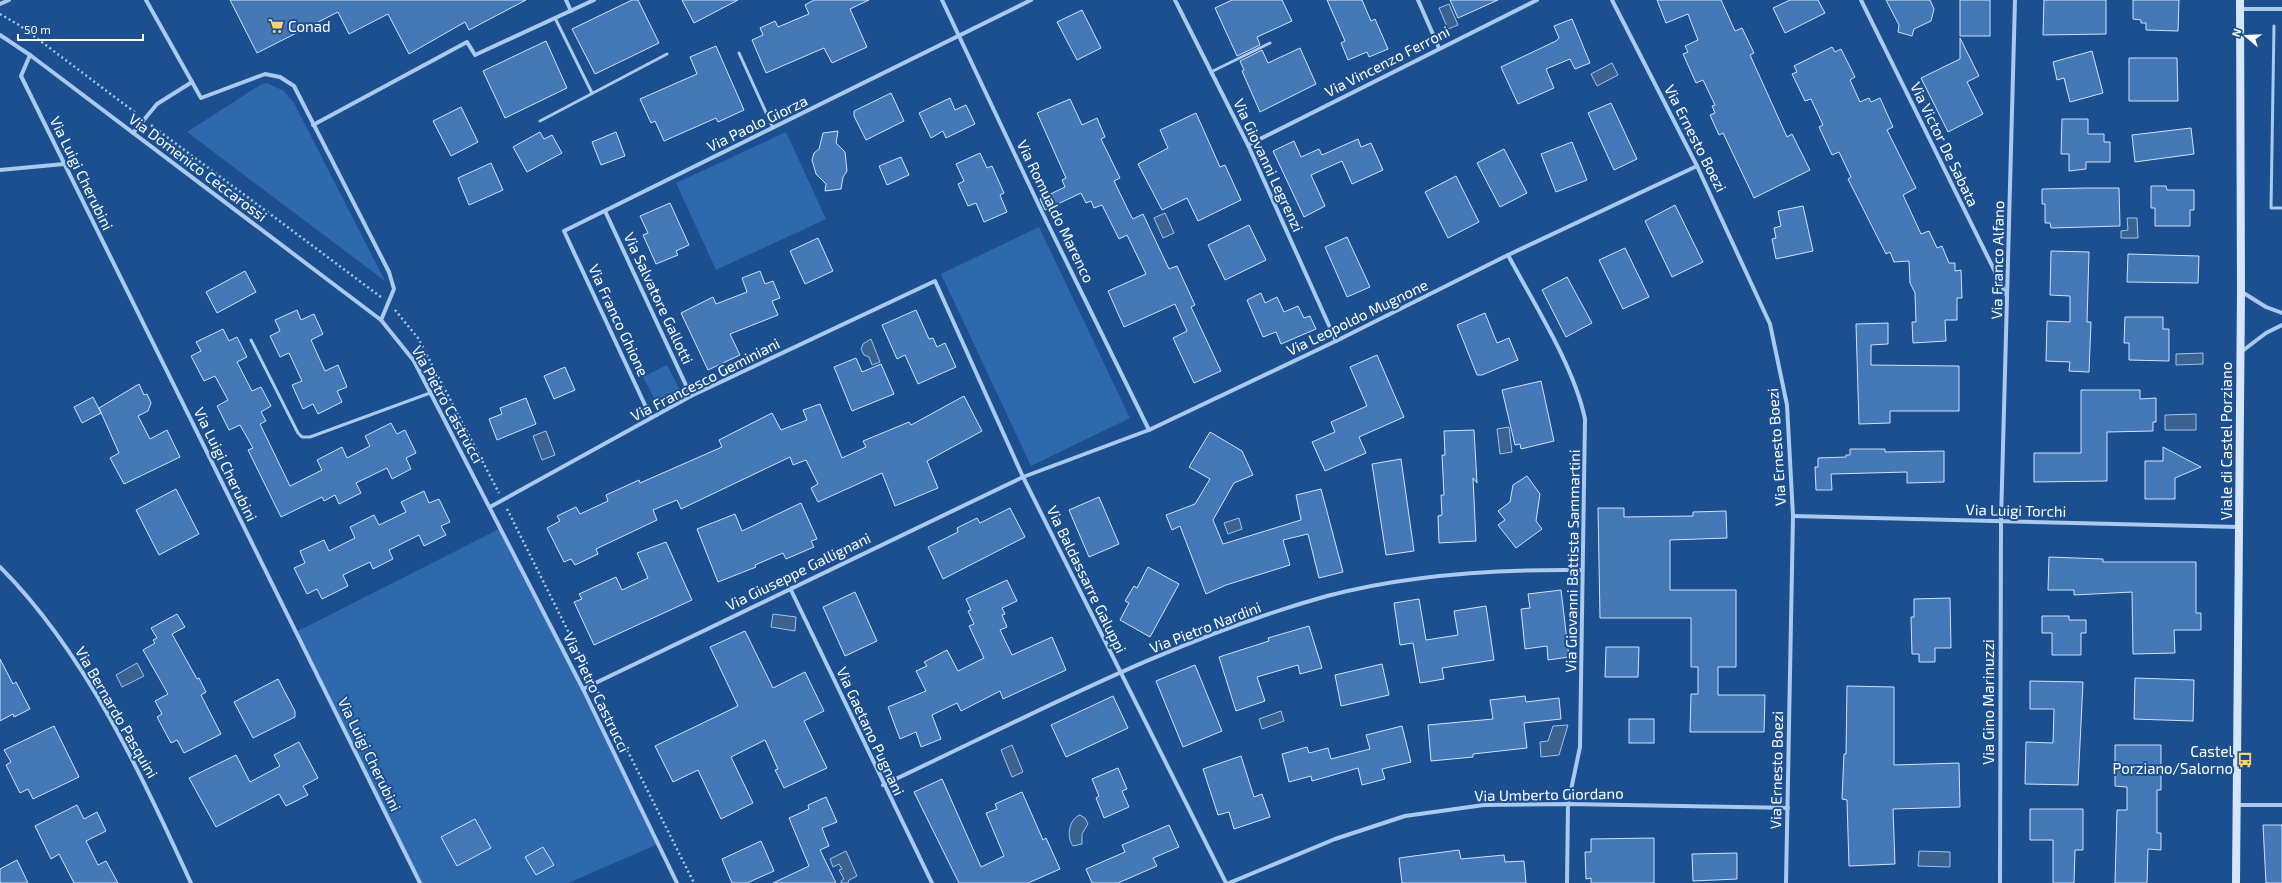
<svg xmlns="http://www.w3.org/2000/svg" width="2282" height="883" viewBox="0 0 2282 883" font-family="'Exo 2',sans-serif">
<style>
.green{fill:#2e69ad}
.water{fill:#3c6290;stroke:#9cc4f0}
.building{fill:#4478b7;stroke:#cfe3fa}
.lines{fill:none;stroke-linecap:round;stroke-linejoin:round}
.path{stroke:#a9c9ee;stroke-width:2.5;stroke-dasharray:2 3;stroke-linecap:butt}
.lane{stroke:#a9c9ee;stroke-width:3}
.street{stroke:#a9c9ee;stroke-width:4}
.secondary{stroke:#d6e6fa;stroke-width:8}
.labels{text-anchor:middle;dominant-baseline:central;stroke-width:4;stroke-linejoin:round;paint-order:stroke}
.poi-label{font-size:15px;fill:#fff;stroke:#1b4f8f;text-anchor:start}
.street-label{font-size:15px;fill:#fff;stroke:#1b4f8f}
</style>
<rect width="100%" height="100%" fill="#1b4f8f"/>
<g class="green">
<polygon points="267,83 284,91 294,103 385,281 187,132 260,85"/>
<polygon points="786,132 826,219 716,270 676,183"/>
<polygon points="1039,227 1130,418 1031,466 941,274"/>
<polygon points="667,365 680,390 656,402 643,377"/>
<polygon points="501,528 658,844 568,883 420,883 296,632"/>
</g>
<g class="water">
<polygon points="1449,4 1458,25 1448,29 1439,8"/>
<polygon points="1612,63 1618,75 1597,86 1591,74"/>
<polygon points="1165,213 1174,233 1163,238 1154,218"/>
<polygon points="2127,218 2137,218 2138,238 2121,238 2121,231 2128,230"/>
<polygon points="871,339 880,362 872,365 869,357 864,355 861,349 863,344"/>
<polygon points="2203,353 2203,364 2176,365 2176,354"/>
<polygon points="2196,414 2196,430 2165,430 2165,415"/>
<polygon points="1509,427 1512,452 1500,454 1497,429"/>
<polygon points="546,431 555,455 542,460 533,436"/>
<polygon points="1239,518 1242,529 1228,534 1224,523"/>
<polygon points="773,614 796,617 795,631 771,627"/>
<polygon points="137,663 144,676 122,687 116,675"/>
<polygon points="1281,711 1284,721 1262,729 1259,719"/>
<polygon points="1568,725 1559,755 1541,757 1540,742 1548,741 1553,726"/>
<polygon points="1012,745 1023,772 1012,777 1001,750"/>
<path d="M1080,815l5,3 3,6 -6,10v10l-9,2c-7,-9 -4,-27 7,-31z"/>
<polygon points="846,851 857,876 849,880 848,883 841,883 841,881 844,879 839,870 842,869 839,864 833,867 830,859"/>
<polygon points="1919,851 1950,852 1950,867 1918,866"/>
</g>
<g class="building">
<polygon points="230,0 526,0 469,30 465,22 409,54 388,14 349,34 338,12 257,53"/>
<polygon points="632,0 638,0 659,43 595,74 572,29"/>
<polygon points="682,0 738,0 694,23"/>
<polygon points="814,0 869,0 850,9 867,47 832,63 824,48 766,73 752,40 763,35 760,28 775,21 778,27 809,14 805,5"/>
<polygon points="1232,0 1282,0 1292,21 1257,37 1260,45 1237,56 1215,8"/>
<polygon points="1327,0 1362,0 1371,21 1375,19 1388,49 1369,57 1367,52 1348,60 1341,43 1345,41"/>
<polygon points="1450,0 1498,0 1458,18"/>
<polygon points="1657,0 1721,0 1735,31 1742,28 1754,53 1750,55 1787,137 1792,134 1810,170 1754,198 1723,133 1719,135 1710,115 1715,113 1712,106 1715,105 1703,80 1696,83 1683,54 1688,52 1685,46 1698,40 1688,14 1666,23"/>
<polygon points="1790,0 1818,0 1825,13 1785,33 1773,8"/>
<polygon points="1886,0 1930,0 1934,9 1931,21 1914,29 1912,36 1898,32 1899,25"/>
<rect x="1960" y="0" width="30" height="36"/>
<polygon points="2044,0 2106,0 2106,34 2043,35"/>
<polygon points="2133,0 2179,0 2178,31 2146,30 2146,23 2141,23 2141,20 2133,19"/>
<polygon points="1082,10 1101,48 1077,60 1057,22"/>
<polygon points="1572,19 1590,63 1575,69 1570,59 1546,69 1554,88 1518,104 1501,67 1556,41 1559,38 1554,26"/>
<polygon points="1960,38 1979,76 1967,82 1983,114 1948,132 1921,78 1960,59"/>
<polygon points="546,41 567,88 505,118 483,71"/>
<polygon points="716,46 744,110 718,122 716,118 664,141 655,121 651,123 640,99 697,74 690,57"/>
<polygon points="1832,47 1835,52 1841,49 1855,77 1850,80 1860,102 1869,98 1871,102 1880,98 1893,127 1887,130 1916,188 1903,195 1921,234 1929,231 1937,248 1942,246 1949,263 1955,263 1955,271 1961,270 1962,298 1957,298 1957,320 1945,320 1946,341 1913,343 1912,322 1916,322 1915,293 1910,283 1909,261 1894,262 1890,252 1886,254 1848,179 1851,177 1839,152 1832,155 1819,127 1823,125 1811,99 1805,101 1792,74 1797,72 1794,66"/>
<polygon points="1300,48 1316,84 1260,112 1242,71 1244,70 1240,61 1262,50 1268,63"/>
<polygon points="2092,51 2103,93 2070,102 2064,78 2057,80 2053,62"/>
<polygon points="2129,58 2177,58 2178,101 2129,101"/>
<polygon points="891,93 904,121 866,140 854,116 854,111"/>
<polygon points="950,98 955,110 966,105 975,124 946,138 943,131 931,138 919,113"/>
<polygon points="1070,99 1082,125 1097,118 1105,137 1101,139 1120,178 1114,181 1130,214 1133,219 1143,214 1169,269 1177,266 1195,305 1191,307 1221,371 1194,383 1173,338 1187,331 1175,304 1124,327 1108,291 1146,274 1127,235 1119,239 1102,205 1094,208 1091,201 1086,203 1081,193 1045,210 1040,199 1065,187 1062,180 1066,178 1037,113"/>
<polygon points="1611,103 1637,159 1614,170 1588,113"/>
<polygon points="461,107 478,142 451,156 433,121"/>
<polygon points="1196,113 1220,167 1225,165 1241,200 1198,221 1187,198 1162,210 1138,164 1168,148 1160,130"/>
<polygon points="2062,119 2088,119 2088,134 2104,134 2104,142 2110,142 2110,162 2086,162 2086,169 2069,171 2069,154 2061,154"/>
<polygon points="2191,128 2194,154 2135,162 2132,135"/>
<polygon points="838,131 836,143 845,152 847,171 843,177 841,189 825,191 826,184 816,174 812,160 814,153 819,149 823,133"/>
<polygon points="540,132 544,139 552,135 562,153 527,172 513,147"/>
<polygon points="616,132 625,156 601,165 592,142"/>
<polygon points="1358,139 1361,147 1371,143 1383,170 1352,184 1342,161 1311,175 1325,206 1304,217 1273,151 1294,141 1301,157 1319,149 1322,155"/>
<polygon points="1572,142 1587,180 1556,192 1541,154"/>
<polygon points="1504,149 1527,193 1500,207 1477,163"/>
<polygon points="980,153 987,168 992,166 1004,193 1000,195 1007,212 984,222 976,203 968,206 958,184 964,181 956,164"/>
<polygon points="901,157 909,175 887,185 879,166"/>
<polygon points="491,163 503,190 469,205 458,178"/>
<polygon points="1456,176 1479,222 1448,238 1425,192"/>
<polygon points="2151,186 2166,186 2167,190 2194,190 2194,210 2190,210 2190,226 2155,226 2155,208 2151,208"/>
<polygon points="2087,188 2119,188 2120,226 2051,228 2050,223 2045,223 2045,204 2042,204 2042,189"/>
<polygon points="670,203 689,245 676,251 678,255 656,264 643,235 648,233 640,216"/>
<polygon points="1675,205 1703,262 1672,277 1645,221"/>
<polygon points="1803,206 1813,251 1776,259 1772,239 1776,238 1774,228 1781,226 1778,211"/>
<polygon points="1249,225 1266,260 1225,280 1208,245"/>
<polygon points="1347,237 1370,287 1347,297 1325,247"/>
<polygon points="818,238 833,271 805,284 790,251"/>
<polygon points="1625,248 1649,297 1623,309 1599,260"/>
<polygon points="2051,251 2089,252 2087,322 2091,322 2089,372 2069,371 2070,362 2046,361 2047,321 2070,322 2070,296 2050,295"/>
<polygon points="2128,254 2199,256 2198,283 2127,282"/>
<polygon points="245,271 256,292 217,313 206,292"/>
<polygon points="760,271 765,284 773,281 780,298 772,301 778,315 730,334 740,355 708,370 681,313 713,297 716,304 747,292 742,278"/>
<polygon points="1567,277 1592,323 1566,337 1542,290"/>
<polygon points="1261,293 1265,303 1277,297 1284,312 1298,306 1304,318 1310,316 1316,329 1281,344 1276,332 1263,337 1247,300"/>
<polygon points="297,310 301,320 314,314 323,334 311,340 325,371 338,365 347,387 337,391 342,402 318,414 313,404 303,409 292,385 302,381 289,353 280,357 270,336 280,331 275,320"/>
<polygon points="916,310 929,339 933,338 937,347 945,343 956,367 918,384 905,355 897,359 882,325"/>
<polygon points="1485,313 1497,343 1509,338 1518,360 1482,375 1477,375 1457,325"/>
<polygon points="2125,317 2163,317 2163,329 2169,329 2169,361 2129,360 2129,343 2124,343"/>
<polygon points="1888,323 1888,344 1871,345 1871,365 1959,366 1959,411 1890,411 1890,423 1859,424 1856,324"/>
<polygon points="223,329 229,341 237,337 247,357 237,362 252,391 261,387 271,406 261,412 266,421 260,424 290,486 322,470 317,460 342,447 347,458 370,446 365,436 391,423 397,434 405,430 416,453 406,458 411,469 392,479 387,468 356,483 361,493 339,504 335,495 324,501 322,497 281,517 248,450 253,448 240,425 229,430 217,406 228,400 215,376 204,381 191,356 201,351 196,342"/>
<polygon points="1377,355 1404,417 1359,437 1366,453 1325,471 1312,442 1335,432 1331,422 1367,406 1350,367"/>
<polygon points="856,358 862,372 881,364 894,394 852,411 834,367"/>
<polygon points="565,367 575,390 554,399 544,376"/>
<polygon points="1541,381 1554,441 1521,449 1520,444 1515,445 1502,390"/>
<polygon points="139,384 144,395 147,394 151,403 148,411 138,416 150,439 167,430 180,457 124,484 110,458 119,453 99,408"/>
<polygon points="2081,390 2140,390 2140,399 2156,398 2156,422 2153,422 2153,431 2107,432 2107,481 2034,482 2034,453 2081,453"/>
<polygon points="964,396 982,431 927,461 938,488 895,506 882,473 818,502 811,488 818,484 806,460 793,465 790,457 681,509 677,500 653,510 657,520 596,549 598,554 575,565 571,559 564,562 547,528 560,521 557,516 576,507 580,514 608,501 606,495 639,480 640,483 722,447 719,440 772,413 781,430 807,420 803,410 820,404 842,458 866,447 863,441 909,422 911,425"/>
<polygon points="93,397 101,413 82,423 74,407"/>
<polygon points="526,398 536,424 497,440 489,419 502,414 500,408"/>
<polygon points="1474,430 1477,483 1473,478 1476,541 1439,543 1438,516 1442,515 1441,495 1444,495 1442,455 1445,455 1444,431"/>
<polygon points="1210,432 1242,451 1253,475 1234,483 1213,520 1223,544 1301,520 1296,495 1321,489 1343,572 1319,578 1308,534 1283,540 1290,565 1226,585 1206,594 1180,526 1172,530 1166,515 1195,504 1210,479 1189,467"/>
<polygon points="2163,447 2201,467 2175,478 2175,499 2145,499 2145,461 2163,461"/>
<polygon points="1850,449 1885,449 1885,452 1944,451 1944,482 1907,483 1907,472 1831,474 1832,490 1816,490 1815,467 1818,467 1818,458 1846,457 1846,455 1850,455"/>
<polygon points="1401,459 1414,551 1386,555 1372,464"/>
<polygon points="1527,476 1540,494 1536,521 1542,529 1516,548 1498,525 1505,520 1498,511 1510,502 1513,485"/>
<polygon points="176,489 199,534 159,555 136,510"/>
<polygon points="424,491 429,503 439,499 450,522 441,526 446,535 424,546 419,535 389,550 393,559 373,569 370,562 343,575 348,586 322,599 317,589 307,594 294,568 305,563 300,551 324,540 329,551 355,538 350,527 374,515 379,525 406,512 401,502"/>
<polygon points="1099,497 1119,544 1089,557 1069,510"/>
<polygon points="801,503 817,539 811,541 814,547 786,559 783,553 755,565 756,567 718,582 697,529 735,514 742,531"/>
<polygon points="1010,508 1025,537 943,579 928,547 958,532 957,528 977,518 980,523"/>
<polygon points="1598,508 1624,508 1624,517 1693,516 1693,512 1726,511 1727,538 1670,540 1670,590 1736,590 1736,667 1718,667 1718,695 1765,695 1764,732 1690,732 1691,694 1698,694 1698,667 1691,667 1691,618 1600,618"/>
<polygon points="666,542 692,600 594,645 574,602 582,599 579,594 616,577 622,590 648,578 637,553"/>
<polygon points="2049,557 2103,559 2103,562 2196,562 2196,613 2201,613 2201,630 2174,630 2175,653 2133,654 2132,592 2074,595 2074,590 2048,590"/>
<polygon points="1148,567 1179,584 1150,637 1120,620 1129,603 1125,601 1134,586 1137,588"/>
<polygon points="1007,580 1017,601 1002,608 1005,614 1002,615 1007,627 1000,630 1012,655 1052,637 1066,670 1003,699 1000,691 961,711 957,703 932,715 941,739 921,747 916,732 900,739 888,707 926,691 916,671 927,666 924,662 947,650 958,671 984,658 969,626 974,624 968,611 971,610 966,599"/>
<polygon points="1561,590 1569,657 1548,660 1547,646 1525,649 1521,609 1530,608 1528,594"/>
<polygon points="855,592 877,641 845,656 823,607"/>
<polygon points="1950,598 1951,648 1935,648 1935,662 1919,662 1919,654 1912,654 1911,617 1914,617 1914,599"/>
<polygon points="1419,599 1426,640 1458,635 1454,611 1486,606 1494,660 1442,668 1444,679 1420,683 1413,643 1400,645 1394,603"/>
<polygon points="177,614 185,627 172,634 197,679 199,678 206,692 201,695 221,734 184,753 177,740 171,743 157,717 162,714 155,701 168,694 143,650 155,643 153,640 157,638 151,628"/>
<polygon points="2042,616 2069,616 2069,620 2086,620 2086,633 2081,633 2081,655 2052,655 2052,633 2042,633"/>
<polygon points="1309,626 1322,668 1300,674 1298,665 1257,677 1265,701 1236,711 1219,657 1269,641 1268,638"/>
<polygon points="745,631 773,688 805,672 824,711 804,721 827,768 784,788 775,770 778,769 765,740 731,757 753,803 721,819 698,770 673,782 655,746 738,706 710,647"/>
<polygon points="1606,647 1639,647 1638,677 1605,677"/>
<polygon points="0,659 13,684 16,682 30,709 14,717 13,714 0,721"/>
<polygon points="1382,664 1389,695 1341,706 1335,675"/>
<polygon points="1195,665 1222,731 1183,747 1156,681"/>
<polygon points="2135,678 2194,680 2193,721 2134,719"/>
<polygon points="278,679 295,711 295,717 253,738 234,702"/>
<polygon points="2030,681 2083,682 2078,785 2025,784 2026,742 2053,743 2054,709 2030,709"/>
<polygon points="1847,686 1894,687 1894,765 1959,763 1960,807 1893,809 1895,864 1849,866 1847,800 1842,799 1844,754 1846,754"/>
<polygon points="1113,696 1128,728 1066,757 1051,725"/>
<polygon points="1525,696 1526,702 1559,698 1561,719 1524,723 1527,748 1473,754 1473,757 1431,761 1428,725 1493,719 1490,700"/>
<rect x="1629" y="719" width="25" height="24"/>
<polygon points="54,726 79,777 33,799 28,789 20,793 6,765 11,762 4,750"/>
<polygon points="1402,726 1411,762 1382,769 1385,779 1362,785 1358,768 1312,781 1311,776 1289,782 1282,754 1307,747 1309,753 1328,748 1331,759 1370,749 1366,735"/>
<polygon points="299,742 318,778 303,786 308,795 286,806 279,794 216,827 189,778 236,755 250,782 280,766 274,755"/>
<polygon points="2115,745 2161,745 2161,790 2157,790 2157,833 2161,833 2161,850 2148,849 2147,883 2115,883 2117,810 2127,810 2127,787 2115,786"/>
<polygon points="1241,756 1254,797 1262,794 1270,817 1234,829 1229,812 1218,815 1203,769"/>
<polygon points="1118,768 1127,789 1122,791 1129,807 1104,818 1096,798 1099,796 1092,779"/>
<polygon points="942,779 981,867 1004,856 986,813 997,809 995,804 1022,792 1043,840 1046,838 1060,869 1028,883 959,883 914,792"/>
<polygon points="826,797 837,822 822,828 829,846 820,850 836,883 773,883 809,866 789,818 809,809 808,805"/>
<polygon points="77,805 84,819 97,812 106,831 86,841 98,865 106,861 118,883 74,883 59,854 51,859 35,826"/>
<polygon points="2030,809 2083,809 2083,850 2075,850 2074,883 2053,883 2053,840 2030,840"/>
<polygon points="475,819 491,848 457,866 441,837"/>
<polygon points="1169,825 1179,847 1153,858 1157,866 1118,883 1092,883 1086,869 1125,852 1122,845"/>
<polygon points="2263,825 2282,825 2282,883 2266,883"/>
<polygon points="1654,838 1654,883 1591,883 1591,878 1586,879 1585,852 1591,852 1591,839"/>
<polygon points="761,841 774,871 747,883 732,883 722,859"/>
<polygon points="543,847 554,865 536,875 525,857"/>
<polygon points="1459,850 1461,859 1504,855 1505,862 1524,861 1526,883 1402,883 1399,858"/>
<polygon points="1737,853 1737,879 1693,881 1692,854"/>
<polygon points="17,860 28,883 0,883 0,869"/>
</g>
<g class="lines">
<g class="path">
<polyline points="0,14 19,25 136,113"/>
<polyline points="151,125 381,297"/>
<polyline points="395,310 418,338 499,493"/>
<polyline points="507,509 590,675"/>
<polyline points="598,692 694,883"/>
</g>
<g class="lane">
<polyline points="555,18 592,93"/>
<polyline points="2274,26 2271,208 2282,208"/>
<polyline points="739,53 773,128"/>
<polyline points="1211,72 1270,43"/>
<polyline points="540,121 667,54"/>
<polyline points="251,340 298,433 302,437 310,437 430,393"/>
</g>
<g class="street">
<polyline points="146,0 201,98 265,74 280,77 294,86 389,272 394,289 381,320"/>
<polyline points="566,0 571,11"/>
<polyline points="942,0 1042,212 1149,430"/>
<polyline points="1175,0 1248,145 1336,341"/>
<polyline points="1418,0 1439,48"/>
<polyline points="1612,0 1697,166 1770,324 1787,405 1793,516 1786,883"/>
<polyline points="1861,0 2007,296"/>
<polyline points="0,4 9,0"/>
<polyline points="2240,9 2282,9"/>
<polyline points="0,35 30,55 381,320 414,361 583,689 677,883"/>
<polyline points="30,55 21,76 420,883"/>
<polyline points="313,125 467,42 475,55 594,0"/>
<polyline points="133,133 157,104 192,82"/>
<polyline points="1248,145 1537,0"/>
<polyline points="0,170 64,164"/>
<polyline points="605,211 691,396"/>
<path d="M1508,255c26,49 66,111 77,164l-5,328 -12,57 -1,79"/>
<polyline points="2242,292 2266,307 2282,313"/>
<polyline points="2241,352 2266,333 2282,325"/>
<polyline points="651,418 564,231 1031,0"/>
<polyline points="490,507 691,396 935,281 1023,477 1226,883"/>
<polyline points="1793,516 2239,527"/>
<path d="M0,567c85,85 141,207 191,316"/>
<polyline points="790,588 932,883"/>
<polyline points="583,689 1023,477 1149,430 1336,341 1508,255 1697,166"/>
<path d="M883,785c145,-68 289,-146 444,-189 82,-22 171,-27 255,-26"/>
<polyline points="2236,805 2282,805"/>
<polyline points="1229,883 1335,839 1405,816 1484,805 1568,804 1788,808"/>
<polyline points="2000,883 2001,521 2015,0"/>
</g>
<polyline class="secondary" points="2236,883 2241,292 2240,0"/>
</g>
<defs>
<symbol id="supermarket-bare" viewBox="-9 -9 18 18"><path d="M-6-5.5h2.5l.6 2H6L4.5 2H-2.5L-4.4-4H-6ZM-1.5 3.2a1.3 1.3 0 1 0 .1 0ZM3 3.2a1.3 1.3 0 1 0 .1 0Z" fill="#ffd166" stroke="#1b4f8f" stroke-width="2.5" paint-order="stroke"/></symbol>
<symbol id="bus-bare" viewBox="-9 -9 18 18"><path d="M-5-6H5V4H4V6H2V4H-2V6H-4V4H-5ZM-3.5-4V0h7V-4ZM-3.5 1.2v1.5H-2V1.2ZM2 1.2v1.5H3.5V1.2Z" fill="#ffd166" stroke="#1b4f8f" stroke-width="2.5" paint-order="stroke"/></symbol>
</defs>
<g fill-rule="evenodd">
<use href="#supermarket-bare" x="265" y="15" width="22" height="22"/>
<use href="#bus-bare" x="2234" y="749" width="22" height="22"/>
</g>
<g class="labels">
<g class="poi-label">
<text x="288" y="26">Conad</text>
<text x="2233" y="751" text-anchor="end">Castel<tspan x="2233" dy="17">Porziano/Salorno</tspan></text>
</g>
<g class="street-label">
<text transform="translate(1387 61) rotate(-27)">Via Vincenzo Ferroni</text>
<text transform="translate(757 123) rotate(-26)">Via Paolo Giorza</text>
<text transform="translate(1696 138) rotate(63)">Via Ernesto Boezi</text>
<text transform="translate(1945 144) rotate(64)">Via Victor De Sabata</text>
<text transform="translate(1269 165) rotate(65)">Via Giovanni Legrenzi</text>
<text transform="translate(198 167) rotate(37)">Via Domenico Ceccarossi</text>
<text transform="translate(82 173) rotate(64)">Via Luigi Cherubini</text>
<text transform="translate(1056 211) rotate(64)">Via Romualdo Marenco</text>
<text transform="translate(1997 260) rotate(-89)">Via Franco Alfano</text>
<text transform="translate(659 298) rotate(65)">Via Salvatore Gallotti</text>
<text transform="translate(1357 317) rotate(-26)">Via Leopoldo Mugnone</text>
<text transform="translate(619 320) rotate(65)">Via Franco Ghione</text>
<text transform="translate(705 379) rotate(-27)">Via Francesco Geminiani</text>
<text transform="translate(448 404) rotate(61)">Via Pietro Castrucci</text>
<text transform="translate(2226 441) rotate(-90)">Viale di Castel Porziano</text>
<text transform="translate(1776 447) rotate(-94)">Via Ernesto Boezi</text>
<text transform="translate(226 464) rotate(64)">Via Luigi Cherubini</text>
<text transform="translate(2016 510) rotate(1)">Via Luigi Torchi</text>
<text transform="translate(1572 561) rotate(-89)">Via Giovanni Battista Sammartini</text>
<text transform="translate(798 571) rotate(-26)">Via Giuseppe Gallignani</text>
<text transform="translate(1087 579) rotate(64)">Via Baldassarre Galuppi</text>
<text transform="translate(1205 627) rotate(-21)">Via Pietro Nardini</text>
<text transform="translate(597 692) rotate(64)">Via Pietro Castrucci</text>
<text transform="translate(1988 702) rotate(-90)">Via Gino Marinuzzi</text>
<text transform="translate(117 712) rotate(60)">Via Bernardo Pasquini</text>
<text transform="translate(871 731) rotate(65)">Via Gaetano Pugnani</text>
<text transform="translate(370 754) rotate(64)">Via Luigi Cherubini</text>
<text transform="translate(1776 770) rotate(-89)">Via Ernesto Boezi</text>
<text transform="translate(1549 794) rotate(-1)">Via Umberto Giordano</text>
</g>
</g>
<g transform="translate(2246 36) rotate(289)" stroke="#1b4f8f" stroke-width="3" paint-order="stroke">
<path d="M0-3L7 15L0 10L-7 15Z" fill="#ffffff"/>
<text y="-6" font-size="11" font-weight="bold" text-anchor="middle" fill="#ffffff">N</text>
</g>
<path d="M18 34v6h125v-6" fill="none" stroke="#ffffff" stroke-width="2"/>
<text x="24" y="34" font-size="12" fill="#ffffff" stroke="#1b4f8f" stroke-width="3" paint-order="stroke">50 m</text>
</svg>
